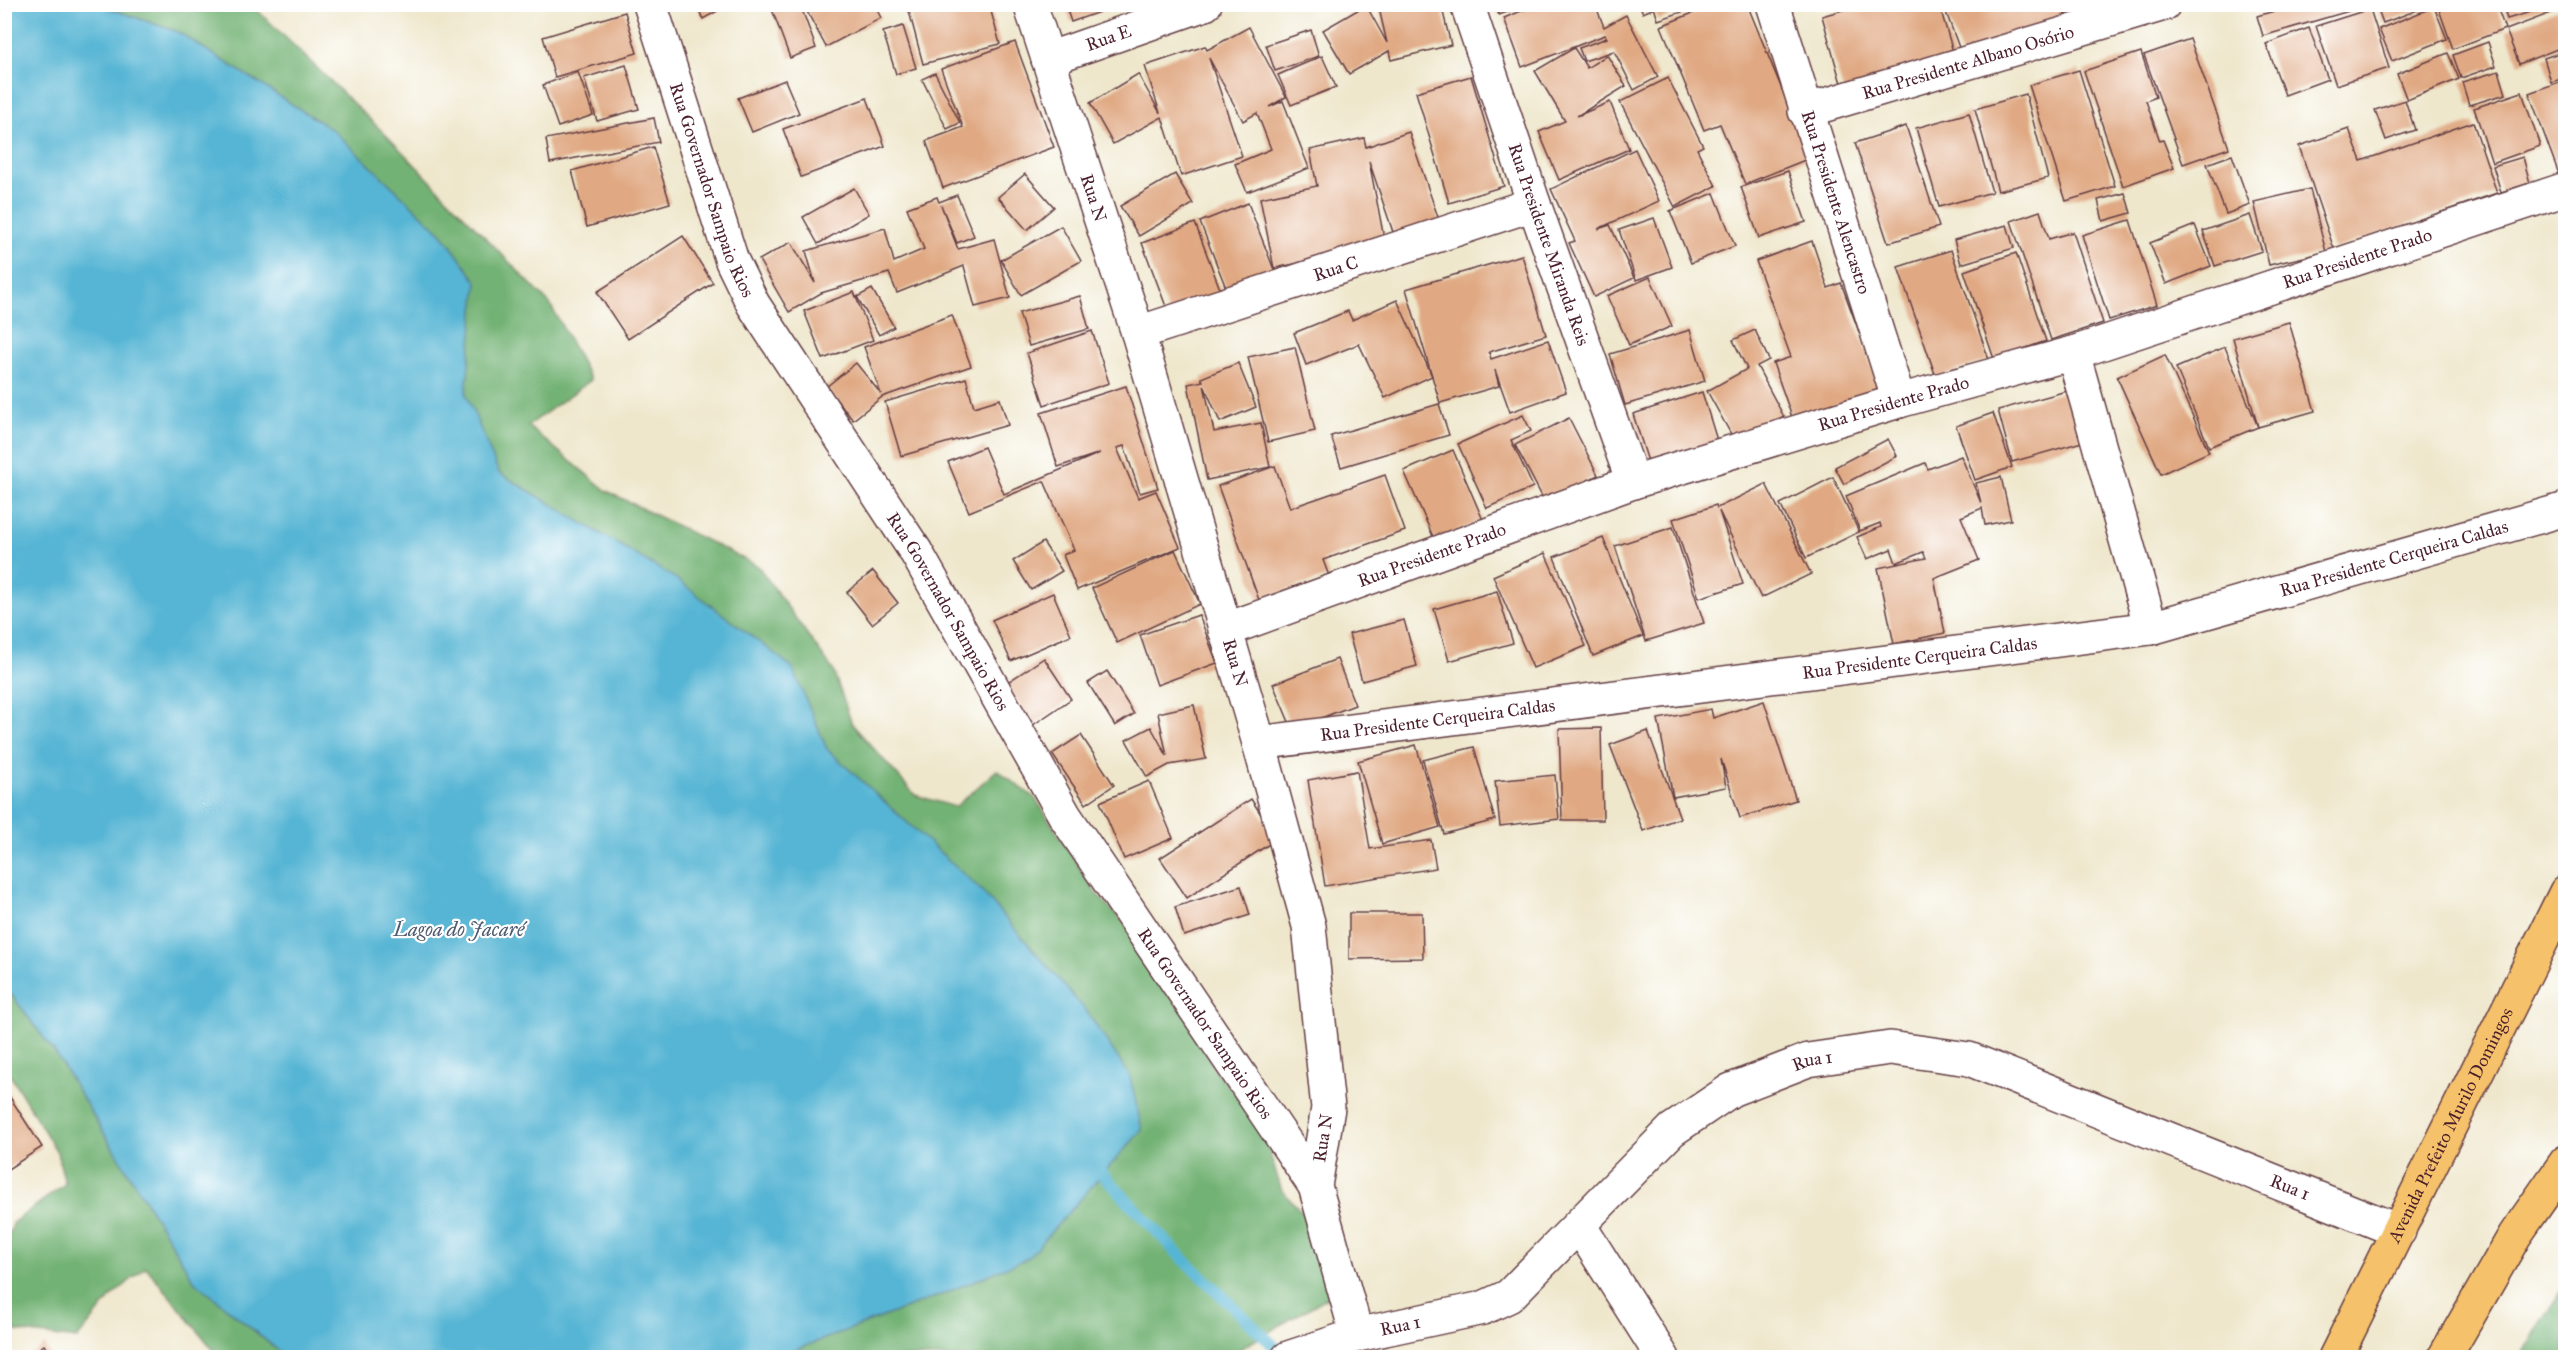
<svg xmlns="http://www.w3.org/2000/svg" width="2570" height="1362" viewBox="0 0 2570 1362" font-family="'IM FELL Great Primer',serif">
<style>
.forest{fill:#73b274;stroke:#5e6850;stroke-width:1.5}
.water{fill:#56b5d4;stroke:#506a80;stroke-width:1.5}
.lines{fill:none;stroke-linecap:round;stroke-linejoin:round}
.stream{stroke:#56b5d4;stroke-width:12}
.building{fill:#e0a983}
.minor-casing{stroke:#633d43;stroke-width:36}
.major-casing{stroke:#633d43;stroke-width:36}
.minor{stroke:#fff;stroke-width:33}
.major{stroke:#f5c16b;stroke-width:33}
.labels{text-anchor:middle;dominant-baseline:central;stroke-width:4.5;stroke-linejoin:round;paint-order:stroke}
.street-label{font-size:18px;fill:#4a1f2b;stroke:#fff}
.water-label{font-size:20px;font-style:italic;fill:#4f5b6f;stroke:#fff}
</style>
<rect width="100%" height="100%" fill="#fff"/>
<filter id="ink" filterUnits="userSpaceOnUse"><feTurbulence type="fractalNoise" baseFrequency=".0167" numOctaves="2"/><feDisplacementMap in="SourceGraphic" scale="12" xChannelSelector="R" yChannelSelector="G"/><feConvolveMatrix kernelMatrix="1 2 1 2 8 2 1 2 1" color-interpolation-filters="sRGB"/></filter>
<filter id="wash" filterUnits="userSpaceOnUse"><feTurbulence type="fractalNoise" baseFrequency=".008" numOctaves="4" result="noise"/><feDisplacementMap in="SourceGraphic" scale="24" xChannelSelector="R" yChannelSelector="G"/><feGaussianBlur stdDeviation="1.35" result="paint"/><feColorMatrix in="noise" values="0 0 0 0 0 0 0 0 0 0 0 0 0 0 0 0 0 1.4 0 .05"/><feComposite in="paint" operator="in"/></filter>
<g filter="url(#wash)">
<rect width="100%" height="100%" fill="#efe7cc"/>
<g class="forest">
<polygon points="251,4 388,137 550,304 591,380 528,426 607,491 758,566 833,670 852,724 915,795 955,807 997,770 1035,798 1096,893 1129,928 1187,1017 1215,1070 1260,1123 1282,1191 1325,1236 1331,1295 1227,1357 220,1358 146,1267 112,1296 77,1339 16,1331 5,1310 4,1246 14,1222 65,1184 57,1152 5,1067 5,5"/>
<polygon points="2565,1284 2565,1357 2520,1357"/>
</g>
<polygon class="water" points="5,4 100,5 178,32 333,130 443,235 477,282 466,394 499,473 675,578 792,667 827,749 981,890 1088,1013 1130,1076 1142,1130 1028,1258 936,1297 776,1357 286,1357 194,1281 55,1053 5,986"/>
<g class="lines">
<polyline class="stream" points="1092,1163 1174,1250 1279,1351"/>
</g>
<g id="blocks">
<g class="building">
<polygon points="466,4 492,4 492,5 469,12"/>
<polygon points="696,4 730,4 703,19"/>
<polygon points="770,4 800,4 816,48 790,58"/>
<polygon points="803,4 874,4 881,18 826,47"/>
<polygon points="936,4 989,4 1000,44 923,64 909,11"/>
<polygon points="1065,4 1119,4 1119,5 1071,22"/>
<polygon points="1378,4 1441,4 1451,45 1391,60 1389,51 1349,74 1323,30 1366,5 1387,43"/>
<polygon points="1494,4 1526,4 1526,5 1499,15"/>
<polygon points="1539,4 1595,4 1604,27 1626,15 1658,77 1634,90 1614,51 1584,61 1579,48 1607,38 1605,35 1522,67 1504,18"/>
<polygon points="1639,4 1650,4 1652,9 1643,13"/>
<polygon points="1653,4 1703,4 1703,5 1658,20"/>
<polygon points="1715,4 1747,4 1810,158 1745,184 1720,124 1704,130 1661,26"/>
<polygon points="1863,4 1939,4 1956,62 1844,94 1822,16"/>
<polygon points="1943,4 2061,4 2068,23 1964,61"/>
<polygon points="2063,4 2124,4 2070,23"/>
<polygon points="2298,4 2370,4 2370,5 2263,36 2257,16"/>
<polygon points="2376,4 2431,4 2431,5 2383,23"/>
<polygon points="2437,4 2496,4 2505,29 2453,49"/>
<polygon points="2502,4 2554,4 2554,5 2507,19"/>
<polygon points="2434,7 2447,39 2392,61 2379,29"/>
<polygon points="2370,9 2389,68 2336,85 2316,26"/>
<polygon points="2559,10 2565,27 2565,46 2519,64 2506,30"/>
<polygon points="625,12 637,53 555,77 543,37"/>
<polygon points="903,26 916,68 896,74 883,32"/>
<polygon points="1249,27 1286,97 1269,107 1283,101 1309,168 1247,192 1235,164 1271,149 1257,113 1243,121 1209,58 1242,156 1181,176 1162,117 1113,144 1090,103 1138,74 1160,113 1145,66 1205,46 1207,50"/>
<polygon points="2309,28 2328,79 2285,95 2266,44"/>
<polygon points="1311,30 1319,56 1275,71 1266,45"/>
<polygon points="2190,39 2229,148 2183,164 2144,55"/>
<polygon points="1015,42 1054,147 943,188 926,141 963,127 941,69"/>
<polygon points="2488,42 2496,66 2461,78 2453,55"/>
<polygon points="1574,48 1587,68 1607,55 1626,86 1577,116 1610,102 1629,149 1559,180 1539,132 1565,121 1535,71"/>
<polygon points="2565,51 2565,78 2551,82 2544,58"/>
<polygon points="2141,52 2156,97 2146,101 2160,141 2163,140 2174,168 2123,186 2084,71"/>
<polygon points="2448,53 2459,79 2407,100 2397,74"/>
<polygon points="1322,56 1336,87 1291,105 1278,75"/>
<polygon points="626,65 639,109 597,121 584,78"/>
<polygon points="2079,70 2115,186 2066,201 2029,85"/>
<polygon points="2499,71 2506,94 2469,105 2462,82"/>
<polygon points="578,72 593,115 558,127 543,85"/>
<polygon points="935,73 960,123 947,129 922,79"/>
<polygon points="1471,76 1504,186 1449,203 1416,92"/>
<polygon points="1668,78 1703,146 1697,149 1716,186 1675,207 1620,102"/>
<polygon points="785,80 799,113 752,132 738,98"/>
<polygon points="2565,80 2565,175 2560,177 2529,93"/>
<polygon points="2522,92 2540,146 2492,163 2474,108"/>
<polygon points="2026,94 2048,178 1998,191 1975,109"/>
<polygon points="867,98 885,146 801,177 783,129"/>
<polygon points="2405,100 2415,130 2386,140 2375,110"/>
<polygon points="1969,113 1992,192 1939,207 1916,128"/>
<polygon points="654,118 659,142 550,163 546,139"/>
<polygon points="2473,122 2497,193 2334,249 2299,146 2349,129 2361,161"/>
<polygon points="1906,126 1939,227 1888,243 1855,143"/>
<polygon points="1409,132 1440,223 1395,238 1369,161 1385,243 1337,256 1274,268 1260,198 1317,186 1310,150 1364,138 1366,147"/>
<polygon points="653,147 670,203 587,227 572,171"/>
<polygon points="1635,149 1659,201 1598,229 1610,225 1634,278 1594,297 1569,243 1575,241 1551,189"/>
<polygon points="2232,155 2250,205 2226,214 2207,164"/>
<polygon points="2523,157 2530,183 2501,192 2493,166"/>
<polygon points="1788,171 1806,222 1759,238 1741,187"/>
<polygon points="1025,174 1054,207 1027,230 998,197"/>
<polygon points="1175,174 1193,204 1139,236 1120,206"/>
<polygon points="854,188 869,214 818,244 803,217"/>
<polygon points="2310,189 2326,252 2269,265 2254,202"/>
<polygon points="1714,193 1735,246 1691,263 1670,211"/>
<polygon points="2125,193 2131,213 2103,221 2098,200"/>
<polygon points="957,195 974,236 957,243 941,205 958,249 994,239 1010,298 975,307 964,266 897,293 889,273 821,293 789,312 759,260 791,242 815,283 806,251 885,228 894,262 924,249 907,208 937,197 939,202"/>
<polygon points="1248,203 1278,280 1230,298 1200,222"/>
<polygon points="2040,211 2049,239 2073,232 2103,323 2051,340 2011,221"/>
<polygon points="2250,215 2262,251 2215,266 2203,231"/>
<polygon points="1654,218 1672,267 1636,280 1619,230"/>
<polygon points="2130,220 2157,305 2109,320 2082,235"/>
<polygon points="1195,223 1223,297 1170,317 1142,243"/>
<polygon points="2007,225 2014,248 1961,264 1954,240"/>
<polygon points="2195,225 2211,266 2166,284 2150,243"/>
<polygon points="1061,226 1081,261 1021,295 1001,260"/>
<polygon points="683,236 713,283 628,339 597,292"/>
<polygon points="1812,241 1828,288 1841,283 1880,389 1793,420 1773,363 1791,357 1756,261"/>
<polygon points="1951,250 1989,360 1936,377 1898,267"/>
<polygon points="2016,253 2046,341 1994,359 1964,271"/>
<polygon points="1522,255 1546,335 1489,352 1491,359 1548,340 1566,392 1510,412 1495,370 1499,386 1440,403 1406,289"/>
<polygon points="1650,277 1672,326 1629,345 1607,296"/>
<polygon points="872,289 894,327 879,335 857,297"/>
<polygon points="854,292 873,340 823,359 804,311"/>
<polygon points="1080,296 1089,329 1029,346 1019,313"/>
<polygon points="1397,300 1432,376 1385,398 1359,344 1306,365 1294,333 1348,311 1352,320"/>
<polygon points="952,315 971,366 882,397 853,420 826,387 856,363 881,394 864,347"/>
<polygon points="2289,322 2315,411 2258,427 2233,338"/>
<polygon points="1690,330 1705,381 1625,405 1610,354"/>
<polygon points="1755,330 1769,360 1757,366 1784,417 1736,443 1707,391 1747,369 1733,340"/>
<polygon points="1092,331 1109,383 1044,405 1027,353"/>
<polygon points="1295,347 1315,431 1268,442 1248,357"/>
<polygon points="2225,347 2258,427 2209,447 2176,368"/>
<polygon points="2165,355 2209,452 2161,474 2117,377"/>
<polygon points="1238,363 1256,407 1220,422 1204,385 1214,432 1261,423 1270,467 1207,480 1188,384 1203,381 1201,378"/>
<polygon points="966,378 974,407 1000,399 1008,425 901,456 885,402"/>
<polygon points="1126,386 1158,488 1140,493 1124,446 1117,448 1138,498 1156,491 1180,547 1077,590 1063,555 1074,550 1044,481 969,512 948,462 984,447 1004,494 1100,453 1058,467 1041,413"/>
<polygon points="2067,391 2082,442 2012,462 1998,410"/>
<polygon points="1702,392 1720,450 1651,471 1633,414"/>
<polygon points="1439,404 1449,435 1341,467 1331,436"/>
<polygon points="1993,413 2012,467 1975,480 1956,426"/>
<polygon points="1523,415 1531,431 1511,440 1533,487 1487,508 1458,444"/>
<polygon points="1569,418 1598,475 1545,502 1515,445"/>
<polygon points="1888,439 1897,456 1844,484 1835,467"/>
<polygon points="1453,450 1483,520 1435,541 1404,471"/>
<polygon points="1961,456 1981,503 1976,483 2001,477 2011,520 1985,525 1982,508 1961,517 1979,560 1934,578 1945,633 1894,644 1878,568 1926,558 1923,552 1896,563 1891,549 1867,559 1857,537 1881,527 1880,523 1860,531 1846,496 1925,463 1928,469"/>
<polygon points="1275,466 1290,508 1385,475 1405,531 1323,560 1329,576 1259,600 1218,486"/>
<polygon points="1833,477 1859,532 1806,558 1780,504"/>
<polygon points="1766,484 1811,574 1761,598 1719,511 1743,584 1699,598 1673,519 1716,505 1717,508"/>
<polygon points="1673,527 1704,623 1646,641 1615,546"/>
<polygon points="1603,538 1643,636 1593,656 1554,557"/>
<polygon points="1043,542 1062,571 1031,590 1013,561"/>
<polygon points="1175,550 1200,604 1117,643 1092,588"/>
<polygon points="1545,553 1586,646 1533,668 1493,576"/>
<polygon points="873,571 898,603 872,624 847,592"/>
<polygon points="1497,591 1513,643 1449,661 1434,609"/>
<polygon points="1053,593 1071,635 1011,661 992,620"/>
<polygon points="1199,615 1217,663 1157,685 1140,635"/>
<polygon points="1404,620 1417,666 1362,681 1349,634"/>
<polygon points="1044,658 1071,699 1033,725 1005,684"/>
<polygon points="1337,659 1355,705 1292,729 1273,684"/>
<polygon points="1107,671 1134,714 1115,726 1088,683"/>
<polygon points="1764,701 1796,800 1740,818 1721,759 1726,787 1673,797 1658,719 1711,709 1713,718"/>
<polygon points="1194,705 1206,759 1169,765 1147,777 1126,740 1151,727 1167,756 1158,713"/>
<polygon points="1601,728 1603,820 1562,820 1559,729"/>
<polygon points="1648,731 1680,818 1643,831 1610,745"/>
<polygon points="1081,735 1114,785 1086,804 1052,754"/>
<polygon points="1416,745 1440,827 1382,844 1358,761"/>
<polygon points="1474,747 1495,820 1444,834 1423,760"/>
<polygon points="1357,771 1370,849 1431,840 1436,868 1325,886 1308,780"/>
<polygon points="1555,775 1559,819 1500,826 1495,781"/>
<polygon points="1149,781 1173,838 1124,859 1100,802"/>
<polygon points="1251,799 1277,839 1187,898 1160,858"/>
<polygon points="1241,886 1250,915 1184,936 1175,907"/>
<polygon points="1349,913 1422,913 1423,958 1349,959"/>
<polygon points="4,1088 42,1147 8,1169 4,1163"/>
<polygon points="44,1345 53,1358 26,1358"/>
</g>
</g>
</g>
<g filter="url(#ink)">
<use href="#blocks" fill-opacity="0" stroke="#633d43" stroke-width="1.5"/>
<g class="lines">
<defs>
<g id="minor">
<path id="s1" d="M650,4l82,257 21,43 163,248 149,264 250,370"/>
<path id="s2" d="M1030,4l108,329 121,410 50,183 19,182 -13,78 42,149"/>
<path id="s3" d="M1467,4l67,200 99,278"/>
<path id="s4" d="M1773,4l126,397"/>
<path id="s5" d="M1048,59l157,-55"/>
<path id="s6" d="M1805,111l359,-107"/>
<path id="s7" d="M1138,333l396,-129"/>
<polyline points="2073,353 2151,628"/>
<path id="s8" d="M1225,630l408,-148 266,-81 174,-48 493,-164"/>
<path id="s9" d="M1259,743l892,-115 415,-119"/>
<polyline points="1579,1225 1663,1358"/>
<path id="s10" d="M1288,1358l69,-23 126,-27 26,-12 163,-166 59,-40 77,-30 82,-12 79,11 430,172"/>
</g>
<g id="major">
<path id="s11" d="M2335,1358l231,-466"/>
<polyline points="2444,1358 2515,1235 2566,1162"/>
</g>
</defs>
<use href="#minor" class="minor-casing"/>
<use href="#major" class="major-casing"/>
<use href="#minor" class="minor"/>
<use href="#major" class="major"/>
</g>
</g>
<g class="labels">
<g class="street-label">
<text stroke="none"><textPath href="#s5" startOffset="64">Rua E</textPath></text>
<text stroke="none"><textPath href="#s6" startOffset="170">Rua Presidente Albano Osório</textPath></text>
<text stroke="none"><textPath href="#s1" startOffset="196">Rua Governador Sampaio Rios</textPath></text>
<text stroke="none"><textPath href="#s2" startOffset="204">Rua N</textPath></text>
<text stroke="none"><textPath href="#s4" startOffset="208">Rua Presidente Alencastro</textPath></text>
<text stroke="none"><textPath href="#s3" startOffset="254">Rua Presidente Miranda Reis</textPath></text>
<text stroke="none"><textPath href="#s8" startOffset="1192">Rua Presidente Prado</textPath></text>
<text stroke="none"><textPath href="#s7" startOffset="208">Rua C</textPath></text>
<text stroke="none"><textPath href="#s8" startOffset="706">Rua Presidente Prado</textPath></text>
<text stroke="none"><textPath href="#s8" startOffset="220">Rua Presidente Prado</textPath></text>
<text stroke="none"><textPath href="#s9" startOffset="1152">Rua Presidente Cerqueira Caldas</textPath></text>
<text stroke="none"><textPath href="#s1" startOffset="682">Rua Governador Sampaio Rios</textPath></text>
<text stroke="none"><textPath href="#s9" startOffset="666">Rua Presidente Cerqueira Caldas</textPath></text>
<text stroke="none"><textPath href="#s2" startOffset="690">Rua N</textPath></text>
<text stroke="none"><textPath href="#s9" startOffset="180">Rua Presidente Cerqueira Caldas</textPath></text>
<text stroke="none"><textPath href="#s1" startOffset="1168">Rua Governador Sampaio Rios</textPath></text>
<text stroke="none"><textPath href="#s10" startOffset="621">Rua 1</textPath></text>
<text stroke="none"><textPath href="#s11" startOffset="260">Avenida Prefeito Murilo Domingos</textPath></text>
<text transform="translate(1323 1138) rotate(-81)">Rua N</text>
<text stroke="none"><textPath href="#s10" startOffset="1125">Rua 1</textPath></text>
<text stroke="none"><textPath href="#s10" startOffset="117">Rua 1</textPath></text>
</g>
<g class="water-label">
<text x="459" y="929">Lagoa do Jacaré</text>
</g>
</g>
<rect width="2570" height="1362" fill="none" stroke="#fff" stroke-width="24"/>
</svg>
